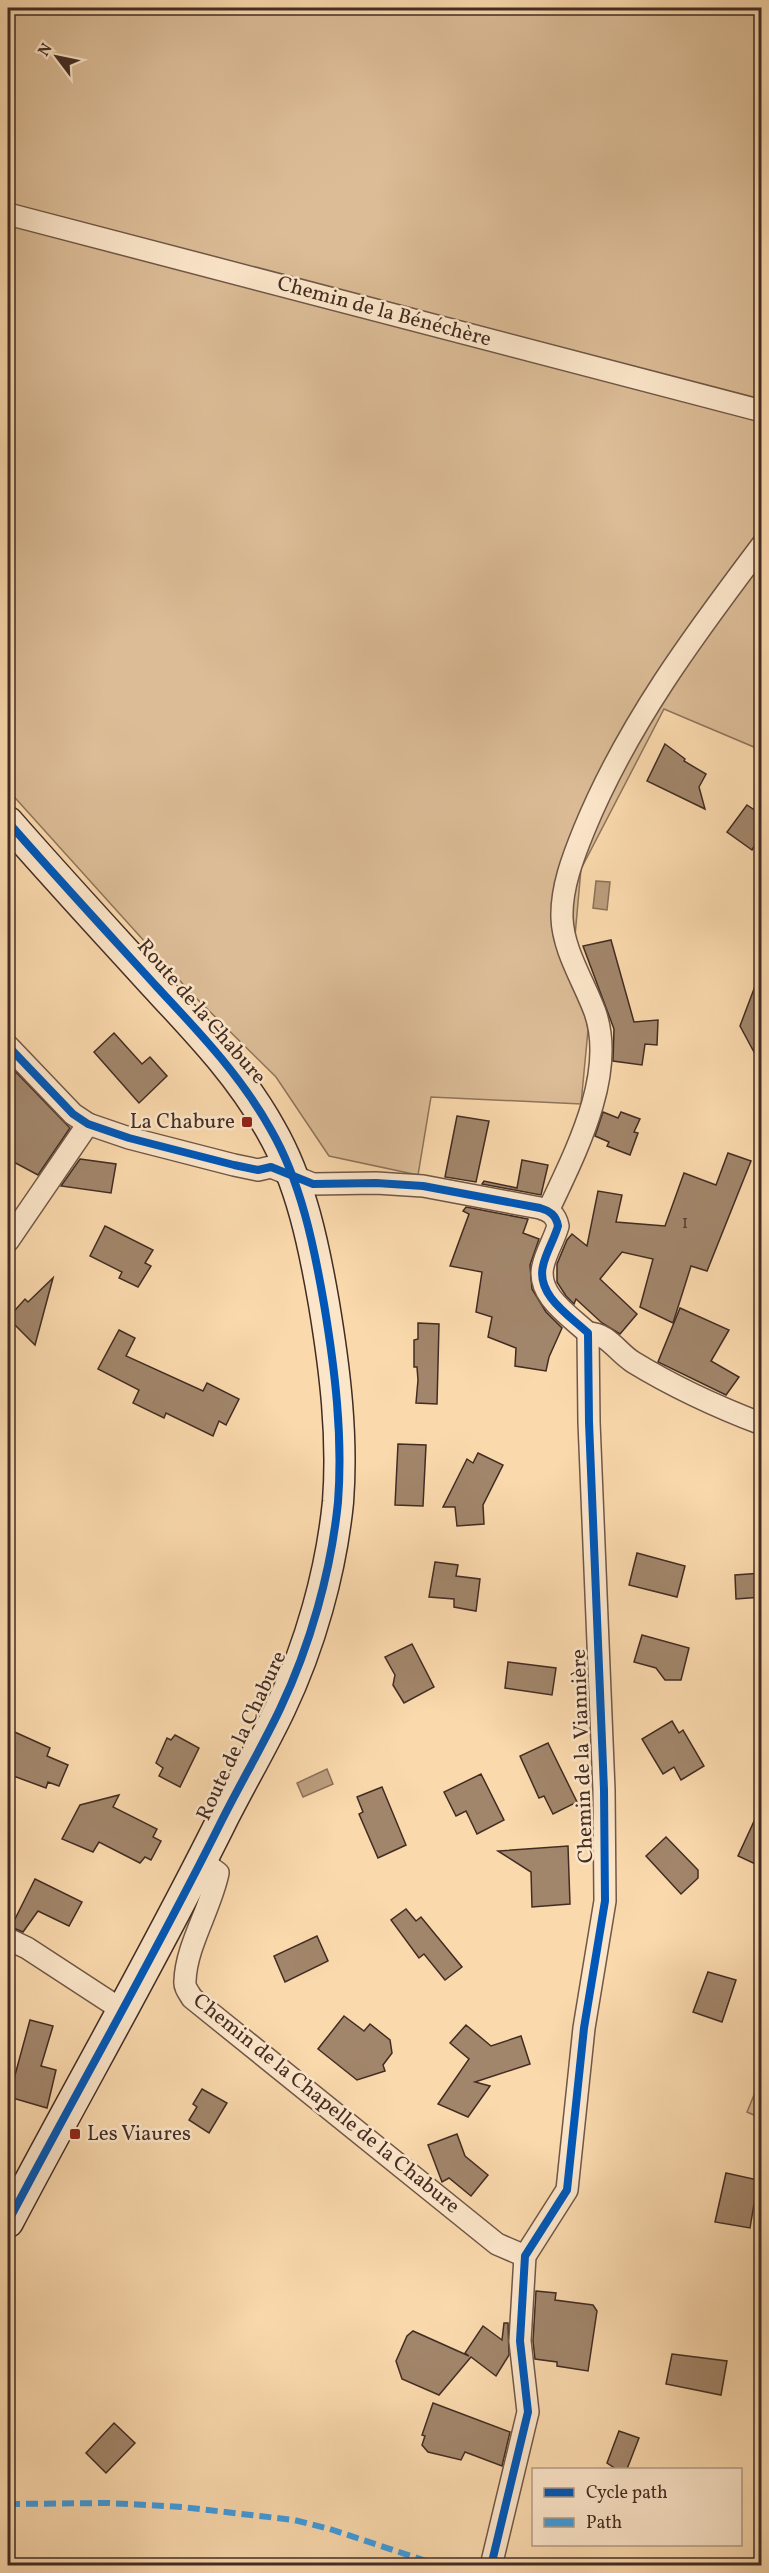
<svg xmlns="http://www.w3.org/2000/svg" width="769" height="2573" viewBox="0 0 769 2573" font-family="Vollkorn,serif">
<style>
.green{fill:#dbbc96;stroke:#8e745c;stroke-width:1.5}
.water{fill:#bb9e7e;stroke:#8b705a;stroke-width:1.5}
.building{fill:#a2866b;stroke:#422c23;stroke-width:1.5}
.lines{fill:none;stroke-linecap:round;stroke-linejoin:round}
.minor-casing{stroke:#705746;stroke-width:24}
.secondary-casing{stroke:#422c23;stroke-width:33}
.minor{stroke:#fce6ca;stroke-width:21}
.secondary{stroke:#fce6ca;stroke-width:30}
.quiet{stroke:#3f9ce0;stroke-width:6;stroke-dasharray:12 6;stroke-linecap:butt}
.cycleway-casing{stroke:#fce6ca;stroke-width:11}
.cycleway{stroke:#0057b8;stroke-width:8}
.poi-dot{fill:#8f2418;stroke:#fce6ca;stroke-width:2}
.labels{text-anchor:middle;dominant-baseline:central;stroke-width:5;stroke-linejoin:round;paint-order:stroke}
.number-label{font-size:18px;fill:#5a4235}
.street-label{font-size:21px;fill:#422c23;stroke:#fce6ca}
.poi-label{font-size:21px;fill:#422c23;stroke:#fce6ca;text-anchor:end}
</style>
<rect width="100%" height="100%" fill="#fad9ad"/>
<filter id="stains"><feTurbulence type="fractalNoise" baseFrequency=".00333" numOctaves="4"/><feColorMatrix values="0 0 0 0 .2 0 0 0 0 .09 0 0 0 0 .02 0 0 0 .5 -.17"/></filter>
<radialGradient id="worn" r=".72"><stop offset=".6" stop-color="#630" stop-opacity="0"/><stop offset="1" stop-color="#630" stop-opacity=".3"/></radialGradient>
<g class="green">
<polygon points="8,8 761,8 761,750 664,709 581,869 575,936 588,1030 581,1104 431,1097 418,1175 329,1156 276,1077 191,993 8,790"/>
<polygon points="761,2078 761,2118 747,2112"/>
</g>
<g class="water">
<polygon points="596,881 610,882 607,910 593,908"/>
<polygon points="327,1769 333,1784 303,1797 297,1783"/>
</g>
<g class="building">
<polygon points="665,744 685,759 684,761 706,774 699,787 705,809 647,781"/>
<polygon points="747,805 762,815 762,849 755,845 752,850 727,832"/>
<polygon points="611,940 634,1022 658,1020 657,1045 645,1044 642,1065 613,1061 614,1029 583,946"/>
<polygon points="760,973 762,973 762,1067 740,1026"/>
<polygon points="114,1033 142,1064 150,1057 167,1076 139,1103 94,1052"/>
<polygon points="8,1064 70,1128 38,1175 8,1159"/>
<polygon points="603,1112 618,1118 621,1112 640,1119 634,1132 638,1133 630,1155 607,1146 609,1142 595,1136"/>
<polygon points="457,1116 489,1121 476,1182 445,1177"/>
<polygon points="728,1153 751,1161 707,1271 691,1266 673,1323 640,1307 653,1259 622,1252 600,1279 637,1314 620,1334 602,1323 576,1299 574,1304 566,1296 557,1282 557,1264 567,1240 572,1234 587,1246 598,1191 622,1195 616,1222 665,1226 684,1173 716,1185"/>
<polygon points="80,1159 116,1164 111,1193 61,1186"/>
<polygon points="522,1160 548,1165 541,1195 482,1184 484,1181 517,1188"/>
<polygon points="466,1207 528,1219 523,1233 539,1239 530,1265 532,1289 546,1312 562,1328 549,1357 546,1371 515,1366 516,1348 488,1337 492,1317 476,1312 482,1272 450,1266 469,1214 463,1211"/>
<polygon points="105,1226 153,1250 145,1263 151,1266 138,1287 119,1278 122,1272 90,1256"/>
<polygon points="53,1278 35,1345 8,1318 25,1299 28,1302"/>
<polygon points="680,1308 729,1330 711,1361 739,1377 726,1395 658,1362"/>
<polygon points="418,1323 439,1324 437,1404 416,1403 418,1380 417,1367 414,1367 414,1340 418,1339"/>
<polygon points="119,1330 135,1338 126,1356 203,1391 207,1383 239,1399 226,1425 219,1421 213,1436 166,1413 164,1418 133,1403 139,1390 98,1369"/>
<polygon points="398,1444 426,1445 423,1506 395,1505"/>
<polygon points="478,1453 503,1465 483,1505 484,1524 457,1526 455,1507 443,1507 467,1459 473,1463"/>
<polygon points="637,1553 685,1566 677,1597 629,1585"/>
<polygon points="435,1562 458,1565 456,1576 480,1579 476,1611 454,1607 454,1599 429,1597"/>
<polygon points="762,1573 762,1597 736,1599 735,1575"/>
<polygon points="642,1635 689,1648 681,1680 665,1680 656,1668 634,1662"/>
<polygon points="412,1644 434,1687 404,1703 393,1685 395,1675 385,1657"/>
<polygon points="508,1662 556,1668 552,1695 505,1688"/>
<polygon points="672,1721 679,1733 683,1730 704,1766 681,1780 674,1767 663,1774 642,1739"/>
<polygon points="8,1729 50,1748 47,1756 68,1765 59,1786 48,1782 46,1788 8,1774"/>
<polygon points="175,1735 199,1748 180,1787 159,1776 163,1768 156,1763 167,1738 171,1740"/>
<polygon points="548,1743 577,1802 553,1814 544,1796 539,1798 520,1756"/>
<polygon points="481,1774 504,1820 477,1834 466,1811 456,1816 444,1792"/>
<polygon points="382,1787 406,1845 378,1858 359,1814 363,1812 357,1797"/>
<polygon points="119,1795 113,1807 157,1829 153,1837 161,1841 151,1860 145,1857 140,1863 99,1842 93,1852 62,1839 80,1805"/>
<polygon points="762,1804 762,1867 738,1856"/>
<polygon points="666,1837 698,1870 698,1878 681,1894 646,1856"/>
<polygon points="568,1846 570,1904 532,1907 531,1872 498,1851"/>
<polygon points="35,1879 82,1902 69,1926 38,1911 23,1932 11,1927"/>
<polygon points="406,1909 416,1921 421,1917 462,1967 445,1980 424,1954 419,1958 391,1920"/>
<polygon points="317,1936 328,1961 285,1982 274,1956"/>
<polygon points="708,1972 736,1980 722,2022 693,2012"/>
<polygon points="344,2016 364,2031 370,2024 390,2040 392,2053 383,2065 385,2071 357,2080 318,2049"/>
<polygon points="30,2020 53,2026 41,2066 56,2070 47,2108 9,2097"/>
<polygon points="466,2025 491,2046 521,2036 530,2064 475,2082 490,2086 468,2117 438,2104 469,2059 450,2043"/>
<polygon points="202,2089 227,2103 209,2133 189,2120 197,2107 193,2104"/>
<polygon points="457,2134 465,2156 488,2175 471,2196 449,2178 442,2182 428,2145"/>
<polygon points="726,2173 758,2180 750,2228 715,2222"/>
<polygon points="536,2291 556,2293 555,2300 593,2305 597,2311 588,2371 557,2366 557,2362 535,2359 533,2341"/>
<polygon points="504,2323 508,2323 509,2355 496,2376 471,2357 439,2395 402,2379 396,2361 407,2336 413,2331 469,2356 465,2353 483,2326 502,2340"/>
<polygon points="672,2354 727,2361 721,2395 666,2384"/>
<polygon points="433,2403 510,2432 502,2466 465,2452 461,2460 428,2452 422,2445 425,2436 422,2435"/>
<polygon points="114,2423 135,2443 106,2473 86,2453"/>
<polygon points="619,2431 639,2438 627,2469 616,2469 607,2463"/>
</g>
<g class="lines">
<defs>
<g id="minor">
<polyline points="8,214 762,411"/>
<path d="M8,1046l65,68 15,10 41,14 105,27 24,5 13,-3 42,17 63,-1 47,3 117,22c10,3 16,7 18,18 -4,14 -12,26 -15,40 -7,29 27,50 45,67l1,89 15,368 1,111 -21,127 -17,162 -42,66 -5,85 8,71 -37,154"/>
<path d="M548,1211c26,-56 69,-136 47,-199 -11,-30 -32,-62 -33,-94 -1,-30 11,-61 22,-88 43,-105 110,-195 178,-285"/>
<polyline points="8,1241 88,1124"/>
<path d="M588,1333c20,0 29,19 45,29 41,25 84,45 129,62"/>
<path d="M202,1861l16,12c-7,35 -32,73 -33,108 -1,6 4,12 7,17l305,246 28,12"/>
<polyline points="8,1939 27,1948 122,2010"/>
</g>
<path id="secondary" d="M8,822c49,56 99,110 149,165 42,45 84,89 114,143 30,52 43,116 53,174 11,66 19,132 14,198 -7,70 -28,144 -58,207 -18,38 -40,75 -59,113 -67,135 -143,267 -213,400"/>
</defs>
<use href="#minor" class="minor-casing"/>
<use href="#secondary" class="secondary-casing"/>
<use href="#minor" class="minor"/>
<use href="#secondary" class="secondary"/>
<polyline class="quiet" points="8,2504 109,2503 182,2507 294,2520 330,2529 441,2566"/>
<defs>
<g id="cycleway">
<path d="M8,822c49,56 99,110 149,165 42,45 84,89 114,143 30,52 43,116 53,174 11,66 19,132 14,198 -7,70 -28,144 -58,207 -18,38 -40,75 -59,113 -67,135 -143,267 -213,400"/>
<path d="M8,1046l65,68 15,10 41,14 105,27 24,5 13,-3 42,17 63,-1 47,3 117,22c10,3 16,7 18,18 -4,14 -12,26 -15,40 -7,29 27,50 45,67l1,89 15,368 1,111 -21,127 -17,162 -42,66 -5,85 8,71 -37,154"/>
</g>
</defs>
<use href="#cycleway" class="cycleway-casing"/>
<use href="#cycleway" class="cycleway"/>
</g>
<g class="poi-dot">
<rect x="241" y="1116" width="12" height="12" rx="3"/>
<rect x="69" y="2128" width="12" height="12" rx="3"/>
</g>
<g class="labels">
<g class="number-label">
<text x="685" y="1223">1</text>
</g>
<g class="street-label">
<text transform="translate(384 312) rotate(15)">Chemin de la Bénéchère</text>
<text transform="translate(201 1012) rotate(49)">Route de la Chabure</text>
<text transform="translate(242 1736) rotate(-65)">Route de la Chabure</text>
<text transform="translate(583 1756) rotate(-92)">Chemin de la Viannière</text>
<text transform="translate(326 2104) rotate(39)">Chemin de la Chapelle de la Chabure</text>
</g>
<g class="poi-label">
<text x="235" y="1122">La Chabure</text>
<text x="87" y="2134" text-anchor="start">Les Viaures</text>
</g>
</g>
<rect width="769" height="2573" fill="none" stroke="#fad9ad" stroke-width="30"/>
<rect x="9" y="9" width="751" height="2555" fill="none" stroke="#422c23" stroke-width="3"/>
<rect x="15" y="15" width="739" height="2543" fill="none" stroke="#422c23" stroke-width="1.5"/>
<rect x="532" y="2468" width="210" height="78" fill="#fce6ca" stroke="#b29c87" stroke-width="1.5"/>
<rect x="544" y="2488" width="30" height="9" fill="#0057b8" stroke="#b29c87" stroke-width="1.5"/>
<text x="586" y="2498" font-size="18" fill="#422c23">Cycle path</text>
<rect x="544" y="2518" width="30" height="9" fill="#3f9ce0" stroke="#b29c87" stroke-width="1.5"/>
<text x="586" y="2528" font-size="18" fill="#422c23">Path</text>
<g transform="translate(57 57) rotate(302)" stroke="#fce6ca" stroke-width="4.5" paint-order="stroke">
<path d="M0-4.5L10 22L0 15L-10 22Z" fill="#422c23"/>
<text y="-9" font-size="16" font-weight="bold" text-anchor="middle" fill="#422c23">N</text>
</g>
<rect width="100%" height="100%" filter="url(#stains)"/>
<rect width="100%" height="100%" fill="url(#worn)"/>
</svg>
